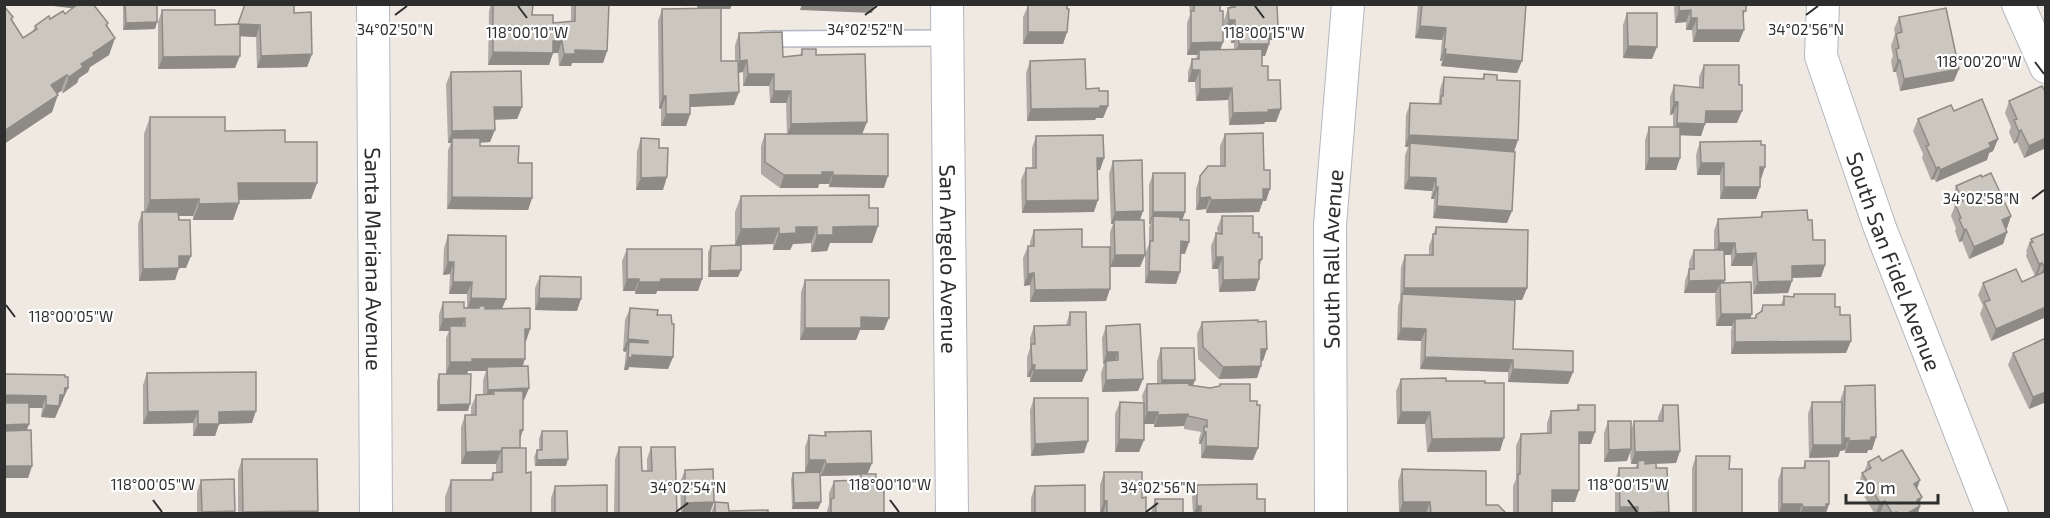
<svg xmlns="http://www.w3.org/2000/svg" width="2050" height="518" viewBox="0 0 2050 518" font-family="'Exo 2',sans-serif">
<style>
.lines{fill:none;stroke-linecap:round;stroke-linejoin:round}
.lane-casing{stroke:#b4b7c1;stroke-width:18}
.street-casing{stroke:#b4b7c1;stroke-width:34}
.lane{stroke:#fff;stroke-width:15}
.street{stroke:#fff;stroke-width:32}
.wall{fill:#afaba4}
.shaded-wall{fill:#8e8b86}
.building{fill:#cbc7bf;stroke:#8e8b86;stroke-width:1.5}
.ticks{fill:none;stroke:#2e2e2e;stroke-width:2}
.labels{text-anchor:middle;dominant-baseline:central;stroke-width:4.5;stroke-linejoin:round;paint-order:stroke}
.street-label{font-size:22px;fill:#2e2e2e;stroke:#fff}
.ticks-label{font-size:15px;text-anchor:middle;fill:#2e2e2e;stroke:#fff;stroke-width:4.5;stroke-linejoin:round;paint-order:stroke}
</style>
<rect width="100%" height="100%" fill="#efe9e1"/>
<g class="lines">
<defs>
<polyline id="lane" points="764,39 947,38"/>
<g id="street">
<path id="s1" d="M373,4l3,510"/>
<path id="s2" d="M947,4l5,510"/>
<path id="s3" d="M1823,4l-2,52 59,172 112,286"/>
<polyline points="2018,4 2046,67"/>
<path id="s4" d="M1331,514l-1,-289 18,-221"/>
</g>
</defs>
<use href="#lane" class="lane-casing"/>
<use href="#street" class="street-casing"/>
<use href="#lane" class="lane"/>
<use href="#street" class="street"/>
</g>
<g class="wall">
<polygon points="93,4 108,23 107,27 115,38 109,55 90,67 88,72 79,78 77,83 63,93 61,91 57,94 52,112 4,144 4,6 13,17 12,20 23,38 33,31 35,26 65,14"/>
<polygon points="123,4 157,4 157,22 155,29 123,30"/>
<polygon points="491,4 533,4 532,15 553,23 571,22 571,4 609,4 607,51 603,63 572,63 571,66 559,66 558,53 553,53 549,65 488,65 489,11"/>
<polygon points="697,4 732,4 730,9 721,9 721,61 735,61 735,45 739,33 783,57 800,55 802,49 816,55 867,122 862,134 884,188 829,187 829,184 819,184 818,188 780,188 761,174 761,146 765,134 787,134 786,103 770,103 769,86 743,86 743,72 738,73 734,105 690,107 690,114 686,126 661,126 661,109 659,108 658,21 662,9 697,9"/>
<polygon points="1027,4 1067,4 1067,32 1063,44 1023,44 1023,17 1027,8"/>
<polygon points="1189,4 1220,4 1221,50 1234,49 1234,43 1231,43 1231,32 1224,32 1224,20 1228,8 1230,8 1230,4 1277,4 1273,40 1269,40 1269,44 1265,56 1262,56 1262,66 1281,109 1276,122 1265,122 1264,124 1229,125 1228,100 1196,101 1195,82 1188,82 1188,72 1192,59 1196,59 1197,55 1187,55 1187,23 1190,15"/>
<polygon points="1418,4 1526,4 1517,73 1441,66 1442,61 1440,61 1442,40 1415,38"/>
<polygon points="1675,4 1746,4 1739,42 1693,42 1692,30 1686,30 1686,22 1675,23 1674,8"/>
<polygon points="162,10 215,25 238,24 294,13 312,54 307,67 257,68 256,37 240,36 235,68 158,69 158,22"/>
<polygon points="1627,13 1652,59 1623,58 1623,25"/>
<polygon points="1899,17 1954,81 1900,91 1896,72 1893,72 1891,61 1893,56 1891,46 1895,34 1894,29"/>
<polygon points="1030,61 1086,89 1099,91 1108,106 1103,118 1096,118 1095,120 1027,121 1026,73"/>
<polygon points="1704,65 1737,123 1705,123 1701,136 1680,135 1680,158 1676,170 1645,170 1645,140 1649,127 1673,127 1673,114 1670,115 1670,97 1674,85 1699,88 1699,77"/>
<polygon points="451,72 522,107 517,119 495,119 490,142 480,143 480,146 518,163 532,198 528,210 447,209 448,150 451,143 448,143 446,84"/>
<polygon points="1484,74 1497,80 1514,152 1507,223 1433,218 1434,199 1431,199 1432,191 1404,189 1405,155 1408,147 1405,147 1406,115 1410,103 1438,104 1439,100 1440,89 1444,77 1482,79"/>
<polygon points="2009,101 2046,148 2024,158 2017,142 2014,144 2009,132 2011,127 2005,113"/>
<polygon points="1954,111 1998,139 1993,151 1989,153 1987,160 1936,182 1934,179 1931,180 1922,158 1923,154 1913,131 1918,119"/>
<polygon points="150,117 285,142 317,183 311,199 238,200 239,203 233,220 193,220 193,216 179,216 186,268 179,268 175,280 139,281 138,224 142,212 144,212 144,134"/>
<polygon points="1225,134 1264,170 1266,201 1263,201 1259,212 1206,213 1206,209 1196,210 1196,189 1200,176 1220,166 1220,146"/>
<polygon points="1036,136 1104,158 1100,170 1098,170 1094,212 1022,213 1021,180 1026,168 1032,168 1032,148"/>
<polygon points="641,138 659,148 663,190 636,190 637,151"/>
<polygon points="1700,142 1761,179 1760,187 1756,199 1720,199 1720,175 1697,175 1696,155"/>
<polygon points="1113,161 1140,220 1145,255 1140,267 1110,267 1106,301 1030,302 1030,285 1024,286 1023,258 1028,246 1030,246 1030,242 1034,230 1082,247 1110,247 1110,232 1113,224 1111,224 1109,174"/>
<polygon points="1153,173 1185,212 1182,220 1185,254 1181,254 1180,272 1176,284 1145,283 1145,253 1149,244 1149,228 1150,224 1149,224 1149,185"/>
<polygon points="1982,177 2011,216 2007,228 2006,228 2007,232 2003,244 1969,259 1962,241 1959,242 1955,231 1956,228 1951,216 1955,205 1952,198 1956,186"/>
<polygon points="741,196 869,208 878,226 872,243 830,243 827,251 811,252 811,243 793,244 790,250 773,250 773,244 735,245 735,212"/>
<polygon points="1762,212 1808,220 1813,240 1825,265 1821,277 1792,278 1788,293 1753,294 1752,266 1731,266 1731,255 1724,255 1724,283 1750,318 1755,318 1756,315 1760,312 1763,305 1781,305 1784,296 1793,297 1794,294 1835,307 1840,315 1846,353 1731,354 1731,331 1732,326 1716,326 1715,295 1716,293 1684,293 1685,281 1689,269 1689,262 1694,250 1714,250 1714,231 1718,219 1760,217"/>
<polygon points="1222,216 1253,233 1262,259 1259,268 1259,279 1255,291 1219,292 1218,269 1212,269 1211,246 1216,233 1218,233 1217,228"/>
<polygon points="1436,227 1527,288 1522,300 1512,300 1513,349 1573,372 1568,384 1508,382 1508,372 1420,369 1421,341 1397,340 1398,306 1400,300 1401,267 1405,255 1429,255 1429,246"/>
<polygon points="2046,233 2046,317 1991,341 1980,314 1983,306 1978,295 1983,283 2022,282 2035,276 2026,256 2027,252 2026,251 2031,239"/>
<polygon points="448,235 506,299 502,308 530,329 526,341 525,341 523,366 529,388 524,400 523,400 520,440 520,448 526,473 531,513 445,513 445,497 451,480 490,480 493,473 496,473 496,464 461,464 461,427 465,415 471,415 471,407 476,395 483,394 483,380 486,371 468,371 467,374 446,374 446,338 449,331 439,331 439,314 443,302 467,308 467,294 449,294 450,274 443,275 444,248"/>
<polygon points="711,246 741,270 738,277 708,277 708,252"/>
<polygon points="627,249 702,279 698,291 657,291 656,294 635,294 635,291 623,291 622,261"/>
<polygon points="540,276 577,311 535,310 535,288"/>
<polygon points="805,280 884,330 860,330 856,340 800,340 801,292"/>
<polygon points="630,308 657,315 673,357 668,369 629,367 628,370 624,370 626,352 623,351 625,320"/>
<polygon points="1070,312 1082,382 1030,382 1030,377 1027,377 1027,357 1030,348 1030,338 1034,326 1066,325"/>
<polygon points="1202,322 1263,361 1261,361 1257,378 1219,379 1198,359 1197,334"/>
<polygon points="1106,326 1143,379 1138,391 1102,392 1101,373 1104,364 1103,364 1102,338"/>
<polygon points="2046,338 2046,402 2029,409 2008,365 2013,353"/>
<polygon points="1161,348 1195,380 1193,386 1210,388 1220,386 1220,384 1250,401 1253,460 1201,458 1201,444 1199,444 1199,439 1201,432 1184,429 1184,426 1154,427 1154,424 1144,424 1139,452 1115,452 1115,414 1120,402 1143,403 1142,396 1147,384 1157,383 1157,361"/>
<polygon points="147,373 252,423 219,424 215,436 193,436 193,423 143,424 143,385"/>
<polygon points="4,374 63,400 60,407 59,407 55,418 41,417 42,408 29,408 29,424 27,430 32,466 28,478 4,478"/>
<polygon points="439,374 468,411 437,411 437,381"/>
<polygon points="1401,379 1446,381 1500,451 1427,452 1425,424 1397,424 1396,391"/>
<polygon points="1845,386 1876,437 1872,450 1868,450 1867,453 1845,453 1845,450 1840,451 1838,457 1809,458 1808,414 1812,402 1840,402 1841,398"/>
<polygon points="1034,398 1084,453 1031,456 1030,410"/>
<polygon points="1578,405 1591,444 1579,444 1575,502 1552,502 1552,513 1513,513 1513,486 1516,479 1516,446 1521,434 1547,433 1547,423 1551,411 1576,410"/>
<polygon points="1663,405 1680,451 1676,463 1656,464 1668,513 1615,513 1615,481 1619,468 1635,468 1637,464 1631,464 1630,452 1627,461 1604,462 1604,433 1608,421 1631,430 1634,421 1658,421 1658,417"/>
<polygon points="542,431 566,466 535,466 534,457 537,450 539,450 539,438"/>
<polygon points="825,432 872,463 867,474 876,479 884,513 827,513 827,511 829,504 829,493 834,481 859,480 860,475 821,476 821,472 820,472 821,502 818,509 792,509 791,479 793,473 805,472 805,447 809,435 824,436"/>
<polygon points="619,447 642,471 647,471 647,459 651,447 677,513 614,513 615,459"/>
<polygon points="1696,456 1729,469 1742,513 1692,513 1692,468"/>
<polygon points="242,459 317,513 238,513 238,471"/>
<polygon points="1805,461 1829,504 1826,513 1778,513 1778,480 1782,468 1803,468"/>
<polygon points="1882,461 1917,489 1919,504 1918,513 1874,513 1858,486 1862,473 1864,472 1868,462"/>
<polygon points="1402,469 1486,505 1505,513 1399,513 1398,481"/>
<polygon points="685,470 710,513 681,513 680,482"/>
<polygon points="1104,472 1142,498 1146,513 1100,513 1100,485"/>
<polygon points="201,480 234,513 197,513 197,492"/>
<polygon points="1197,485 1257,499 1265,513 1193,513 1192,497"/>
<polygon points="555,486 607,513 551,513 551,498"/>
<polygon points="1035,486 1085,513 1031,513 1031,498"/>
<polygon points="1155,499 1183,513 1151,513"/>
<polygon points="715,502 729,511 768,513 711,513"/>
</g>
<g class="shaded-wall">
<polygon points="38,4 79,4 77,9"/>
<polygon points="699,4 732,4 730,9 697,9"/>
<polygon points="802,4 875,4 872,13 800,10"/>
<polygon points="1691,10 1686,22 1675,23 1679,11"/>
<polygon points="1691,18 1697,18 1692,30 1686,30"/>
<polygon points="1229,20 1235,20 1231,32 1224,32"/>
<polygon points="157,22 155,29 123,30 126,23"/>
<polygon points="238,24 260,25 256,37 234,36"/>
<polygon points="1420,26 1446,28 1442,40 1415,38"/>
<polygon points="1269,27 1278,27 1273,40 1265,40"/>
<polygon points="1697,30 1744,30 1739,42 1693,42"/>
<polygon points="1235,31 1238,31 1234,43 1231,43"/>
<polygon points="1028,32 1067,32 1063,44 1023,44"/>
<polygon points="115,38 109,55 90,67 88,72 79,78 77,83 63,93 69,77 93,53"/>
<polygon points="553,41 562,41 558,53 553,53 549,65 488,65 493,52"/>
<polygon points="1223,42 1219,54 1199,50 1197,55 1187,55 1191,43"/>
<polygon points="1239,44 1269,44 1265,56 1234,56"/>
<polygon points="1628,46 1657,47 1652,59 1623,58"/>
<polygon points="1444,49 1446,49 1442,61 1440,61"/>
<polygon points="575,50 607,51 603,63 572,63 571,66 559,66 564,54"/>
<polygon points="312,54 307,67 257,68 261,56"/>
<polygon points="1445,54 1522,61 1517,73 1441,66"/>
<polygon points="240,56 235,68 158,69 163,57"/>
<polygon points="747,60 743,72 736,73 740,61"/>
<polygon points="1898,60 1900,60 1896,72 1893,72"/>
<polygon points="1959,69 1954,81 1900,91 1904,79"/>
<polygon points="1192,70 1200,70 1195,82 1188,82"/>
<polygon points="748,74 774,74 769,86 743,86"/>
<polygon points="67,75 61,91 45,102 51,85"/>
<polygon points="1232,88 1228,100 1196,101 1200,89"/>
<polygon points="774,91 791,91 786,103 770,103"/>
<polygon points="739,92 734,105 686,107 690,95"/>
<polygon points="58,95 52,112 4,144 4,131"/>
<polygon points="663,96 666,96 661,109 659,108"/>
<polygon points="1674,102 1678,102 1673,114 1670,115"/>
<polygon points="1100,106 1108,106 1103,118 1096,118 1095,120 1027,121 1031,109"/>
<polygon points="494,107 522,107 517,119 490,120"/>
<polygon points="1281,109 1276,122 1265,122 1264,124 1229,125 1233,113"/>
<polygon points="1706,111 1742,111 1737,123 1701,123"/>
<polygon points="666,114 690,114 686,126 661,126"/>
<polygon points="867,122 862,134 787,136 791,124"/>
<polygon points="1677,123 1705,124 1701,136 1673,135"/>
<polygon points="495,130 490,142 452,143 452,138 451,143 448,143 452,131"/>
<polygon points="2021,130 2017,142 2014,144 2019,132"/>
<polygon points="1409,135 1518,140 1514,152 1410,143 1408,147 1405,147"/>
<polygon points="2046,138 2046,148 2024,158 2029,146"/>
<polygon points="1998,139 1993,151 1989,153 1987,160 1936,182 1940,170 1989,143"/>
<polygon points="1097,158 1104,158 1100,170 1093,170"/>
<polygon points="1649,158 1680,158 1676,170 1645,170"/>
<polygon points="1701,163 1724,163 1720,175 1697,175"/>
<polygon points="1760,167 1765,167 1761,179 1756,179"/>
<polygon points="1939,167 1934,179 1931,180 1936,168"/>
<polygon points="822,172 833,172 829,184 819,184 818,188 780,188 784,175"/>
<polygon points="833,175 888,176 884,188 829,187"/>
<polygon points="667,177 663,190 636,190 641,178"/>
<polygon points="1409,177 1436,178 1432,191 1404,189"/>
<polygon points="238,183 317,183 311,199 232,200"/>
<polygon points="1436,187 1438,187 1434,199 1431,199"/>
<polygon points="1724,187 1760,187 1756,199 1720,199"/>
<polygon points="1263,189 1270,189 1266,201 1263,201 1259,212 1206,213 1211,200"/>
<polygon points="452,197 532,198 528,210 447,209"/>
<polygon points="1210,197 1206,209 1196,210 1200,198"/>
<polygon points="199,199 193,216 144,216 150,200"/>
<polygon points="1098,200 1094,212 1022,213 1026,201"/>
<polygon points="239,203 233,220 193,220 199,204"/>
<polygon points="1437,206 1512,211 1507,223 1433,218"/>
<polygon points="1143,211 1139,223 1114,220 1113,224 1111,224 1115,212"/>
<polygon points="1153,212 1185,212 1181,224 1153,216 1150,224 1149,224"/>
<polygon points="2011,216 2007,228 1997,232 2002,220"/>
<polygon points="878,226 872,243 830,243 827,251 811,252 817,235 833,227"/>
<polygon points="796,227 817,227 811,243 793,244 790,250 773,250 779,234"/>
<polygon points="779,228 773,244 735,245 741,229"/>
<polygon points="1966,229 1962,241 1959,242 1964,230"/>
<polygon points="2007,232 2003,244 1969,259 1974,247"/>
<polygon points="1181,241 1189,242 1185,254 1176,253"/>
<polygon points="1719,243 1735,243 1731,255 1715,255"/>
<polygon points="1756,253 1752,266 1731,266 1736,254"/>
<polygon points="1115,255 1145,255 1140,267 1110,267"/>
<polygon points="179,256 191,256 186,268 175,268"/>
<polygon points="1216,257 1223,257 1218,269 1212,269"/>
<polygon points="448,262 454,262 450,274 443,275"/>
<polygon points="2042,263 2037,275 2035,276 2039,264"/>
<polygon points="1825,265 1821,277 1787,278 1792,266"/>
<polygon points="2046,266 2046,277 2039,279 2044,267"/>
<polygon points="179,268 175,280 139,281 143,269"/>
<polygon points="741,270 738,277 708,277 710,271"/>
<polygon points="1149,271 1180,272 1176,284 1145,283"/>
<polygon points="1034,273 1030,285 1024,286 1028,274"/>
<polygon points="627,279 639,279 635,291 623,291"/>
<polygon points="661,279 702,279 698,291 657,291 656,294 635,294 639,282"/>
<polygon points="1259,279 1255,291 1219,292 1223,280"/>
<polygon points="1725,280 1720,293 1720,283 1716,293 1684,293 1689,281"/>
<polygon points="1792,281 1788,293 1753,294 1758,282"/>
<polygon points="453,282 472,282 467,294 449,294"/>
<polygon points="1404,288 1527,288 1522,300 1402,300 1402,294"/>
<polygon points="1110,289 1106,301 1030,302 1035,290"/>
<polygon points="471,298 506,299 501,311 478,310 479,306 477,310 467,310"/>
<polygon points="539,298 581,299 577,311 535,310"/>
<polygon points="2046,307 2046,317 1991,341 1996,329"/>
<polygon points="1721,314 1752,314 1747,326 1735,319 1732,326 1716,326"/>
<polygon points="861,317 889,318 884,330 860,330 856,340 800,340 805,328"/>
<polygon points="465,318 461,331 450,326 449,331 439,331 443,319"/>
<polygon points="1401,328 1426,329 1421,341 1397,340"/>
<polygon points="525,329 530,329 526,341 520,342"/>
<polygon points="628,339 648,341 643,353 629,342 626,352 623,351"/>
<polygon points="1851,341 1846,353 1731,354 1735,342"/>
<polygon points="1261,349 1267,349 1263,361 1256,362"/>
<polygon points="1107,352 1118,352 1114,364 1106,361 1104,364 1103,364"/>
<polygon points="632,355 673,357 668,369 629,367 628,370 624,370 628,357"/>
<polygon points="1425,357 1513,360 1508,372 1420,369"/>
<polygon points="472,359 525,359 521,371 487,367 486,371 468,371 467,374 446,374 450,362"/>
<polygon points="1032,365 1035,365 1030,377 1027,377"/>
<polygon points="1261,366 1257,378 1219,379 1223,367"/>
<polygon points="1513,369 1573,372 1568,384 1508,382"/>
<polygon points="1034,370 1087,370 1082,382 1030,382"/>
<polygon points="1143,379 1138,391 1102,392 1106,380"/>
<polygon points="1162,380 1195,380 1190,392 1158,393"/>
<polygon points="65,388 68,388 55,418 41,417 46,405 60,395"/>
<polygon points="529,388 524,400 491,402 494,394 493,391 489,402 484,402 488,390"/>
<polygon points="2046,392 2046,402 2029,409 2033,397"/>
<polygon points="4,395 46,396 42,408 4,408"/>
<polygon points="470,404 468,411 437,411 439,405"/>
<polygon points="198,411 193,423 143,424 148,412"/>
<polygon points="256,411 252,423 219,424 215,436 193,436 198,424 219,412"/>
<polygon points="1147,412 1158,412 1154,424 1143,424"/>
<polygon points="1401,412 1430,412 1425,424 1397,424"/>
<polygon points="1188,414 1184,426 1154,427 1158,415"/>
<polygon points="29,424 24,437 4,437 4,425"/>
<polygon points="520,430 523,430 519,442"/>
<polygon points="1204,432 1206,432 1201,444 1199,444"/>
<polygon points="1579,432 1595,432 1591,444 1574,444"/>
<polygon points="1871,437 1876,437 1872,450 1868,450 1867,453 1845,453 1849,441"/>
<polygon points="1504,438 1500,451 1427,452 1432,439"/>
<polygon points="1844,438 1849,438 1845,450 1840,451 1838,457 1809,458 1813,445 1842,445"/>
<polygon points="1119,439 1144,440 1139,452 1115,452"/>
<polygon points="1088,441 1084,453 1031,456 1035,444"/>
<polygon points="1206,446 1258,448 1253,460 1201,458"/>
<polygon points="1631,449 1627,461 1604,462 1609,450"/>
<polygon points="501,451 496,464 461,464 466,452"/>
<polygon points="1680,451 1676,463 1638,464 1638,461 1637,464 1631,464 1635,452"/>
<polygon points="568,459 566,466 535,466 537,460"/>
<polygon points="809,460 825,460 821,472 805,472"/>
<polygon points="872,463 867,475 821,476 826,464"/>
<polygon points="4,466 32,466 28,478 4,478"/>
<polygon points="1920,480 1916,492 1914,484"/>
<polygon points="1552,490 1579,490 1575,502 1548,502"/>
<polygon points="1922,497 1918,507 1920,506 1918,513 1908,513 1917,500"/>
<polygon points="1104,501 1107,501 1103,513 1100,513"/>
<polygon points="1885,501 1880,513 1876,513 1880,503"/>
<polygon points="714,502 710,513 682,513 685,503"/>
<polygon points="821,502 818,509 792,509 794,503"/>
<polygon points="1403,502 1430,502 1426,513 1399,513"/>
<polygon points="1782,504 1802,504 1799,513 1779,513"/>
<polygon points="1826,504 1829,504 1826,513 1800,513 1803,507"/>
<polygon points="1197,506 1201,506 1199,513 1194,513"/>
<polygon points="1620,507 1638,507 1636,513 1618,513"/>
<polygon points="235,511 234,513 201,513 202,512"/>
<polygon points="318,511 317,513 242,513 243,512"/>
<polygon points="1669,512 1668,513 1638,513"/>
</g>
<g class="building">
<polygon points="78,4 93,4 108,23 106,25 115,38 93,53 94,56 81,64 83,67 69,77 67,75 51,85 58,95 4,131 4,6 13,17 11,19 23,38 37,29 35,26 49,16 50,19 63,11 65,14"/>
<polygon points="125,4 157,4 157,22 126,23"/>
<polygon points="245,4 294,4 294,13 311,12 312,54 261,56 260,25 238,24"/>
<polygon points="493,4 533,4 532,15 553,15 553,23 575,21 575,4 609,4 607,51 575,50 575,54 564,54 562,41 553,41 553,53 493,52"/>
<polygon points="1031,4 1067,4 1067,9 1069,9 1067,32 1028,32 1028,5"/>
<polygon points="1194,4 1220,4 1220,11 1223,11 1223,42 1191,43 1191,11 1194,11"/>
<polygon points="1235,4 1277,4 1278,27 1269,27 1269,44 1239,44 1238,31 1235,31 1235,20 1229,20 1228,8 1235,7"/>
<polygon points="1422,4 1526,4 1522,61 1445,54 1446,49 1444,49 1446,28 1420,26"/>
<polygon points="1679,4 1746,4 1746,11 1743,11 1744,30 1697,30 1697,18 1691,18 1691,10 1679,11"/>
<polygon points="721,8 721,61 738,61 739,92 690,95 690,114 666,114 666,96 663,96 662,9"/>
<polygon points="1946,8 1959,69 1904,79 1900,60 1898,60 1896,49 1899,48 1896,34 1902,32 1899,17"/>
<polygon points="162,10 215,10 215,25 240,24 240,56 163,57"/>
<polygon points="1627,13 1657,13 1657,47 1628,46"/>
<polygon points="782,32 783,57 802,55 802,49 816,49 816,55 865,54 867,122 791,124 791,91 774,91 774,74 748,74 747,60 740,61 739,33"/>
<polygon points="1262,49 1262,66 1268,66 1268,80 1280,80 1281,109 1268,110 1269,112 1233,113 1232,88 1200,89 1200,70 1192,70 1192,59 1199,59 1199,50"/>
<polygon points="1085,59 1086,89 1099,88 1099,91 1108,91 1108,106 1100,106 1100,108 1031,109 1030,61"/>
<polygon points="1704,65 1739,65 1739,85 1742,85 1742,111 1706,111 1705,124 1677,123 1678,102 1674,102 1674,85 1703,88"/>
<polygon points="521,71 522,107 494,107 495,130 452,131 451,72"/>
<polygon points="1484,74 1497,75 1497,80 1520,81 1518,140 1409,135 1410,103 1441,104 1441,96 1443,96 1444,77 1484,79"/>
<polygon points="2042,86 2046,93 2046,138 2029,146 2021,130 2019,132 2014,120 2017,119 2009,101"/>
<polygon points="1982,99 1998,139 1989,143 1991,147 1940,170 1939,167 1936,168 1926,146 1929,145 1918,119 1951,105 1954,111"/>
<polygon points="150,117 225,117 225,131 285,130 285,142 317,142 317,183 238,183 239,203 199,204 199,199 150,200"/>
<rect x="1649" y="127" width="31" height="31"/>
<polygon points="1263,133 1264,170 1270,170 1270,189 1263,189 1263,199 1211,200 1210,197 1200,198 1200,176 1208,166 1225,166 1225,134"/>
<polygon points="765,134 888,134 888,176 833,175 833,172 822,172 822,175 784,175 765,162"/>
<polygon points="1103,135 1104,158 1097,158 1098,200 1026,201 1026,168 1036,168 1036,136"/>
<polygon points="452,138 480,138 480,146 519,146 518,163 532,163 532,198 452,197"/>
<polygon points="641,138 659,139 659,148 668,148 667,177 641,178"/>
<polygon points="1761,141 1761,145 1765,145 1765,167 1760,167 1760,187 1724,187 1724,163 1701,163 1700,142"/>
<polygon points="1410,143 1515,152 1512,211 1437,206 1438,187 1436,187 1436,178 1409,177"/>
<polygon points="1142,160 1143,211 1115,212 1113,161"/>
<rect x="1153" y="173" width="32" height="39"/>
<polygon points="1991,173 2011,216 2002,220 2007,232 1974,247 1966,229 1964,230 1959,219 1961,218 1955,204 1963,201 1956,186 1981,175 1982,177"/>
<polygon points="869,195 869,208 878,208 878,226 833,227 833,235 817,235 817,227 796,227 796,233 779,234 779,228 741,229 741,196"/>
<polygon points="1807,210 1808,220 1812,220 1813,240 1825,240 1825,265 1792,266 1792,281 1758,282 1756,253 1736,254 1735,243 1719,243 1718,219 1762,217 1762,212"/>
<polygon points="142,212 178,212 179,220 190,220 191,256 179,256 179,268 143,269"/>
<polygon points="1153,216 1180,217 1180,220 1189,220 1189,242 1181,241 1180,272 1149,271 1150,241 1153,241"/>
<polygon points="1222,216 1253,216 1253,233 1259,233 1259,237 1262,237 1262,259 1259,260 1259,279 1223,280 1223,257 1216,257 1216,233 1222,234"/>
<polygon points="1114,220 1144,220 1145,255 1115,255"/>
<polygon points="1436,227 1528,230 1527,288 1404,288 1405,255 1433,255 1433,234 1436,234"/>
<polygon points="1082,229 1082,247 1110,247 1110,289 1035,290 1034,273 1028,274 1028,246 1034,246 1034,230"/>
<polygon points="2046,233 2046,266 2044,267 2042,263 2039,264 2030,243 2033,242 2031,239"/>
<polygon points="448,235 506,236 506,299 471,298 472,282 453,282 454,262 448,262"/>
<polygon points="741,245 741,270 710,271 711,246"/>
<polygon points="627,249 702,249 702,279 661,279 660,282 639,282 639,279 627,279"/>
<polygon points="1694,250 1724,250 1725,280 1689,281 1689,269 1694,269"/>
<polygon points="2016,269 2022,282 2046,271 2046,307 1996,329 1984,302 1990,300 1983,283"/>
<polygon points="540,276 581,277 581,299 539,298"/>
<polygon points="805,280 889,280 889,318 861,317 861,328 805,328"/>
<polygon points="1751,282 1752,314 1721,314 1720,283"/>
<polygon points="1402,294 1515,300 1513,349 1573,351 1573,372 1513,369 1513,360 1425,357 1426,329 1401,328"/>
<polygon points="1794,294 1835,294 1835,307 1840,307 1840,315 1850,315 1851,341 1735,342 1735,319 1756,318 1756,315 1762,311 1763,305 1784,305 1784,296 1794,297"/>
<polygon points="443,302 464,302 464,308 479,308 479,306 485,306 485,309 530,308 530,329 525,329 525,359 472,359 472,362 450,362 450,326 465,326 465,318 443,319"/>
<polygon points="630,308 658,310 657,315 671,315 672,324 674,324 673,357 632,355 632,358 628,357 629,342 648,343 648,341 628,339"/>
<polygon points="1070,312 1086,312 1087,370 1034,370 1035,365 1032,365 1031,344 1035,344 1034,326 1070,325"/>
<polygon points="1258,320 1258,322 1266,321 1267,349 1261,349 1261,366 1223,367 1203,347 1202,322"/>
<polygon points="1140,324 1143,379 1106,380 1106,361 1118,360 1118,352 1107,352 1106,326"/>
<polygon points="2046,338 2046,392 2033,397 2013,353"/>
<polygon points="1161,348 1194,348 1195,380 1162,380"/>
<polygon points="528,366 529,388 488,390 487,367"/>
<polygon points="256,372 256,411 219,412 219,424 198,424 198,411 148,412 147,373"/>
<polygon points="4,374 65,375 65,377 68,377 68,388 65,388 64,395 60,395 59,406 46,405 46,396 4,395"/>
<polygon points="439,374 471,374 470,404 439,405"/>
<polygon points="1446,378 1446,381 1485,381 1485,383 1504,383 1504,438 1432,439 1430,412 1401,412 1401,379"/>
<polygon points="1188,383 1189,385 1210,388 1220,386 1220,384 1250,384 1250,401 1257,401 1257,405 1260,405 1258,448 1206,446 1206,432 1204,432 1204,426 1207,427 1207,420 1188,416 1188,414 1158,415 1158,412 1147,412 1147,384"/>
<polygon points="1875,385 1876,437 1871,437 1871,440 1849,441 1849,438 1844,438 1845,386"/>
<polygon points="493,391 523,391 523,430 520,430 520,448 502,448 501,451 466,452 465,415 476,415 476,395 494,394"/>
<polygon points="1034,398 1088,398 1088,441 1035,444"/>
<polygon points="1120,402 1144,403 1144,440 1119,439"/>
<polygon points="1812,402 1842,402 1842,445 1813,445"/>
<polygon points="4,403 29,403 29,424 4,425"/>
<polygon points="1578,405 1595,405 1595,432 1579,432 1579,490 1552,490 1552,513 1518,513 1518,474 1520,474 1521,434 1551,433 1551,411 1579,410"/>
<polygon points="1663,405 1678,405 1680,451 1635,452 1634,421 1663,421"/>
<polygon points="1608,421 1631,421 1631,449 1609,450"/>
<polygon points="31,430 32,466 4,466 4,431"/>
<polygon points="542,431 567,431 568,459 537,460 537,450 542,450"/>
<polygon points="871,431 872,463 826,464 825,460 809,460 809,435 826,436 825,432"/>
<polygon points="619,447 641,447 642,471 652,471 651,447 675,447 677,513 619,513"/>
<polygon points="502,448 526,448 526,473 531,472 531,513 451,513 451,480 493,480 493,473 502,472"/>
<polygon points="1902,450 1920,480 1914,484 1922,497 1917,500 1920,506 1908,513 1898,513 1897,512 1892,513 1885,501 1880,503 1862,473 1871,468 1868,462 1879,456 1882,461"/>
<polygon points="1696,456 1730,456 1729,469 1742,469 1742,513 1696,513"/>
<polygon points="242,459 317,459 318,511 243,512"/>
<polygon points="1645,460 1645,464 1656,463 1656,468 1667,468 1669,512 1638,513 1638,507 1620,507 1619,468 1638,468 1638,461"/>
<polygon points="1805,461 1829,461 1829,504 1826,504 1826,507 1803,507 1802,504 1782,504 1782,468 1805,468"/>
<polygon points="713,469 714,502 685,503 685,470"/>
<polygon points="1402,469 1486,471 1486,505 1498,505 1505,512 1505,513 1431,513 1430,502 1403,502"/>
<polygon points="820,472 821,502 794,503 793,473"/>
<polygon points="1104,472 1142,472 1142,498 1146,497 1146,513 1107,513 1107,501 1104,501"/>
<polygon points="861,474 876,474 876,479 884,479 884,513 831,513 831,499 834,498 834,481 861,480"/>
<polygon points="234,479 235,511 202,512 201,480"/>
<polygon points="1257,484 1257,499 1265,499 1265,513 1201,513 1201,506 1197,506 1197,485"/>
<polygon points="607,485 607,513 555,513 555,486"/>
<polygon points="1085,485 1085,513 1035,513 1035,486"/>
<polygon points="1155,499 1183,499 1183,513 1156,513"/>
<polygon points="715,502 728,503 729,511 768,510 768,513 715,513"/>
</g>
<path class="ticks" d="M518,6l9,12M1255,6l9,12M395,15l12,-9M865,15l12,-9M1806,15l12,-9M2035,62l9,12M2032,199l12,-9M6,305l9,12M153,500l9,12M890,500l9,12M1628,500l9,12M676,512l12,-9M1146,512l12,-9"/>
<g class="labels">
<g class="street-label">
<text stroke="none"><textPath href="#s1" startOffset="255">Santa Mariana Avenue</textPath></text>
<text stroke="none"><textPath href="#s2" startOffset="255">San Angelo Avenue</textPath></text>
<text stroke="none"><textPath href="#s4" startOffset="255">South Rall Avenue</textPath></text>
<text stroke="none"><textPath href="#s3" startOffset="270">South San Fidel Avenue</textPath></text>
</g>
</g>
<g class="ticks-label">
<text x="395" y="35">34°02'50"N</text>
<text x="865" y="35">34°02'52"N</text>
<text x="1806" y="35">34°02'56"N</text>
<text x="527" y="38">118°00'10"W</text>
<text x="1264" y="38">118°00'15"W</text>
<text x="1979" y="67">118°00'20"W</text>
<text x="1981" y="204">34°02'58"N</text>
<text x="71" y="322">118°00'05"W</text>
<text x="153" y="490">118°00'05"W</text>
<text x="890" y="490">118°00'10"W</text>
<text x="1628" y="490">118°00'15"W</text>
<text x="688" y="493">34°02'54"N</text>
<text x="1158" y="493">34°02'56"N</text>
</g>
<rect width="2050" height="518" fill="none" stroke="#2e2e2e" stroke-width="12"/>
<path d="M1846 494v9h92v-9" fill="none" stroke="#2e2e2e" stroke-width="3"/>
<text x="1855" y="494" font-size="18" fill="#2e2e2e" stroke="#ffffff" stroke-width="4.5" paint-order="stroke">20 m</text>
</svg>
